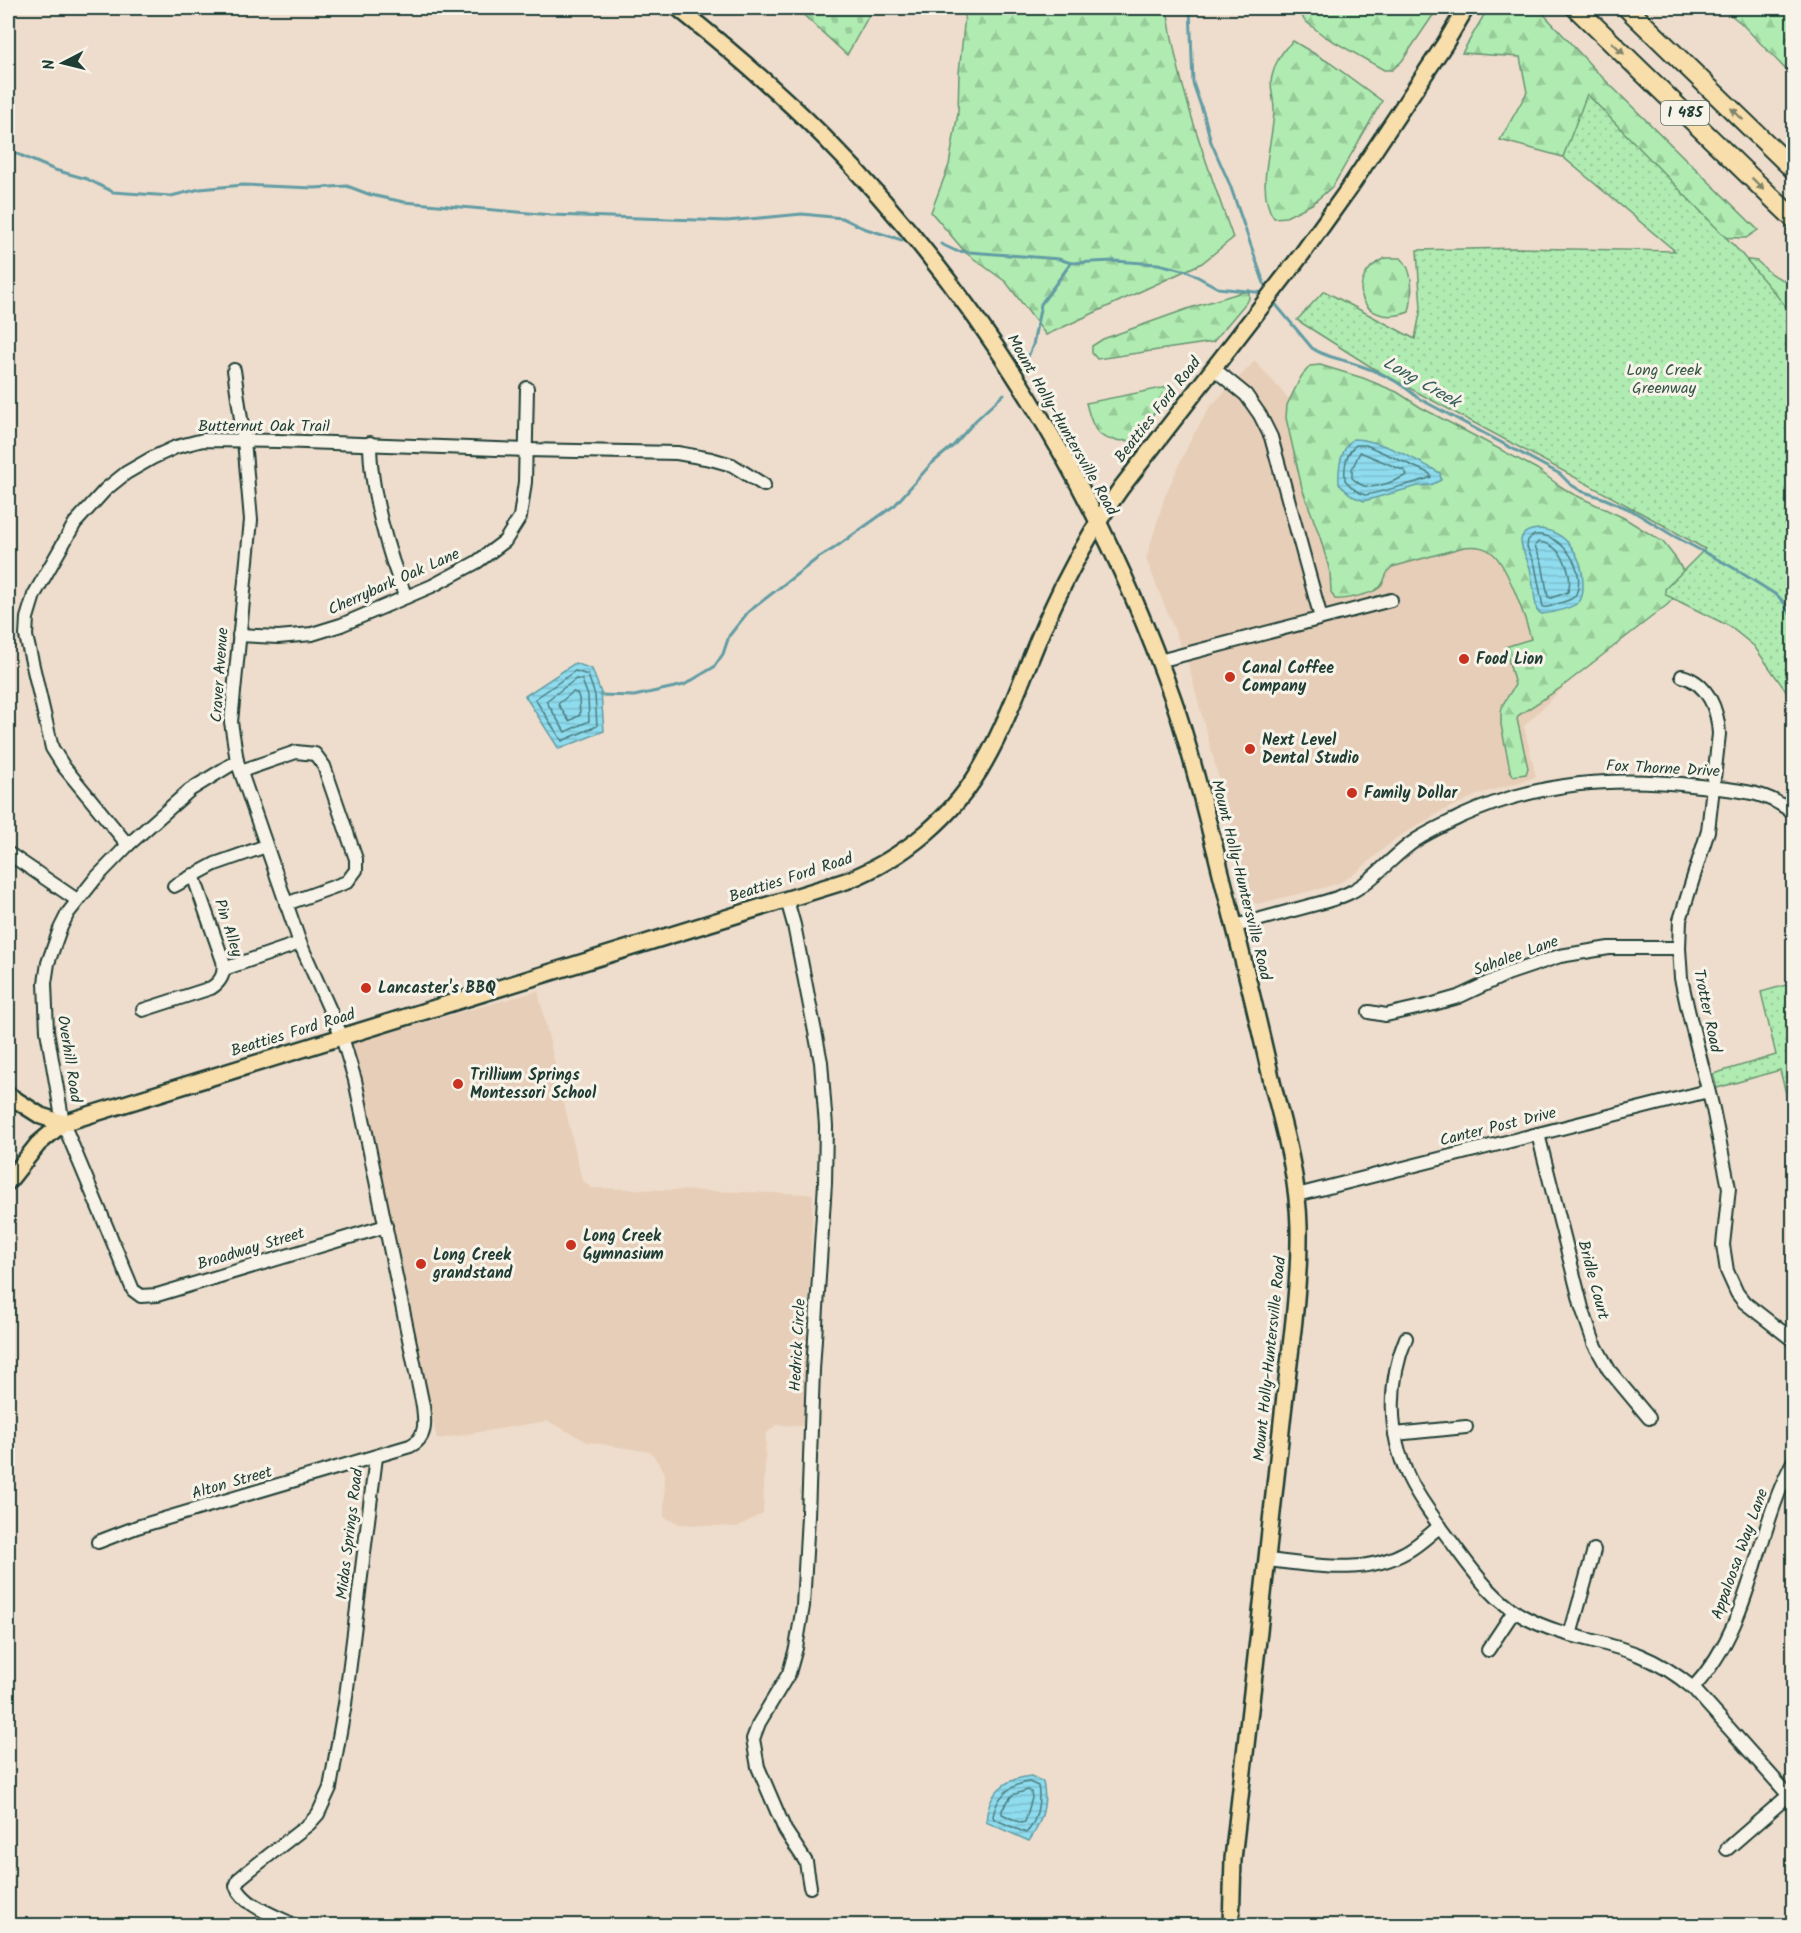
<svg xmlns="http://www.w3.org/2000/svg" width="1801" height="1933" viewBox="0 0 1801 1933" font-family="Kalam,sans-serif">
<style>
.built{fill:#e7ceb8}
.forest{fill:url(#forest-firs);stroke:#689472;stroke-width:1.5}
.cemetery{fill:url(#cemetery-stones);stroke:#689472;stroke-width:1.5}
.park{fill:url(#park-dots);stroke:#689472;stroke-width:1.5}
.water{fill:url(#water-rules);stroke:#629ca4;stroke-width:1.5}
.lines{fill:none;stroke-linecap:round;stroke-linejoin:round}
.shore{stroke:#4c7d7f;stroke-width:1.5}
.stream{stroke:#629ca4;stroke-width:3}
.minor-casing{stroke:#1f3d34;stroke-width:16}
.major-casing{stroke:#1f3d34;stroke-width:20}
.highway-casing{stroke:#1f3d34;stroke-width:22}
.minor{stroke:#f7f3e8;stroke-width:12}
.major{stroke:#f8deab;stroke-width:15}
.highway{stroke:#f8deab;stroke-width:18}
.oneway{fill:#81856a}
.poi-dot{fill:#c8321e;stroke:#f7f3e8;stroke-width:2}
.labels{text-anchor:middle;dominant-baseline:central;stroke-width:6;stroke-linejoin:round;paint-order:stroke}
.shield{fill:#f7f3e8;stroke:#60746a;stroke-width:1.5}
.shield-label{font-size:15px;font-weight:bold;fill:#1f3d34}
.park-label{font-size:16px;fill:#355747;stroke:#f7f3e8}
.street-label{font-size:16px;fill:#1f3d34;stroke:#f7f3e8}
.poi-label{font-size:16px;font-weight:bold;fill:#1f3d34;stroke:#f7f3e8;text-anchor:start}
.water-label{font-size:18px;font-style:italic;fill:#355d59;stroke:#f7f3e8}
</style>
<defs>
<pattern id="forest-firs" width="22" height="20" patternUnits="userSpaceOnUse" patternTransform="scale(1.5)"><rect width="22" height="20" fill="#b0ecb1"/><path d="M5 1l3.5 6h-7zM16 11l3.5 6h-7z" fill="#97cb99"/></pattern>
<pattern id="cemetery-stones" width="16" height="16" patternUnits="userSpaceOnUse" patternTransform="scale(1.5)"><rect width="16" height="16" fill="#b0ecb1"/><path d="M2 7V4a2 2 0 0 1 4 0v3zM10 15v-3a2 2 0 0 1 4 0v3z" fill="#97cb99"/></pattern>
<pattern id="park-dots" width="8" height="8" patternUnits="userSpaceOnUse" patternTransform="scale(1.5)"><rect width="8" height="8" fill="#b0ecb1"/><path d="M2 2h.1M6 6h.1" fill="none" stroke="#97cb99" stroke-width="1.8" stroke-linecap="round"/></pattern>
<pattern id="water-rules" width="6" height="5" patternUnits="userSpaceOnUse" patternTransform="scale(1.5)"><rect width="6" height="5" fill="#8fdcef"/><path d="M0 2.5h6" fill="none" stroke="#7bbece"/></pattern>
</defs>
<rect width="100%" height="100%" fill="#edc"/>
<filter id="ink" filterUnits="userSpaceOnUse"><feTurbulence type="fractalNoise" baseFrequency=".0167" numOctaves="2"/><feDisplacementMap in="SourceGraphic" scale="12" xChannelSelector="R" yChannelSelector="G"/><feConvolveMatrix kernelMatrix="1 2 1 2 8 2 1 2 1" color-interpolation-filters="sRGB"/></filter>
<g filter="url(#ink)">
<g class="built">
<polygon points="1255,361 1288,398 1314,409 1663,590 1524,726 1536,777 1477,795 1440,812 1395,839 1357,872 1341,882 1323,888 1257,904 1252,902 1188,664 1146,559 1165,496 1190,441 1210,407"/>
<polygon points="538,991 582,1180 592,1188 813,1194 804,1426 776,1425 766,1434 763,1513 737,1527 680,1524 664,1517 665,1473 651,1452 588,1442 548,1421 437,1439 377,1159 349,1043"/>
</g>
<g class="forest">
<path d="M962,8h205c11,81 39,153 66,230l-31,25 -156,72 -40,-53 -40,-29 -35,-41 18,-47 9,-52 1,-40 6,-57z"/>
<polygon points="1299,8 1438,8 1402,61 1392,70 1384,70 1324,36 1304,20"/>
<polygon points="1488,8 1538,8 1598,73 1758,230 1746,238 1702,237 1707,255 1757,261 1771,274 1793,285 1793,456 1670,254 1676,251 1655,229 1563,157 1500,140 1527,92 1520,57 1462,53"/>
<polygon points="1722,8 1793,8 1793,77 1741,23"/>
<path d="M1293,41l37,22 52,38 -49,85 -21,18 -26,13 -12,1c-20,-28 0,-77 0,-109 0,-11 -5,-22 -2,-33 3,-13 10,-26 21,-35z"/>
<path d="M1385,258h16c13,12 12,38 8,54 -49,18 -66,-35 -24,-54z"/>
<polygon points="1249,290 1249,299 1213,342 1097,359 1092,353 1092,346 1103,339 1190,308"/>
<path d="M1320,365l43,13 34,14 23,15 117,62 20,15 14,9 53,25 39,24 14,18 9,17 -1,10 -18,18 -108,84 -40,26 -2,4 11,49 -2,6 -13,2 -3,-6 -9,-45v-13l2,-8 12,-19 -10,-38 26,-8c-5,-19 -24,-76 -40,-87 -8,-6 -18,-6 -27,-5l-72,20c-8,6 -6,15 -13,21 -7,6 -35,12 -44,11l-4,-7 -1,-20 -10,-35 -18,-49 -16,-70 1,-13 14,-28 9,-11z"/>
<path d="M1167,387l3,6 -37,47c-34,4 -39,-7 -47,-37z"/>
</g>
<polygon class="cemetery" points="796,8 873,8 847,55"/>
<g class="park">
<polygon points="1587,94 1739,251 1793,315 1793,701 1754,646 1729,626 1666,595 1665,589 1705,549 1656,521 1376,370 1297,320 1324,291 1415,339 1421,308 1417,250 1517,248 1675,251 1563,157"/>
<polygon points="1793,983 1794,983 1793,1122 1780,1070 1717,1088 1713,1074 1776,1055 1761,992"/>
</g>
<g class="water">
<path d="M1353,439c26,0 64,21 87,34l1,7 -10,5 -13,1 -54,15 -12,-5 -13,-12c-1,-17 1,-34 14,-45z"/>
<path d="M1538,529c29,1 46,29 45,56 0,6 0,13 -5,18 -9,6 -26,10 -36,11l-5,-3c-3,-14 -4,-29 -7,-43 -4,-15 -22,-36 8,-39z"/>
<polygon points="575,663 592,669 601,693 604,731 559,749 525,696"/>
<path d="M1031,1776l12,6c5,21 -2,42 -14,59l-43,-19c2,-29 17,-43 45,-46z"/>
</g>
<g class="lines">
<g class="shore">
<path d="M1356,445h10l58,26 6,3 1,3c-5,3 -62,18 -66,18 -8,-2 -15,-9 -20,-15 -1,-12 1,-27 11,-35z"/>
<path d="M1360,452l45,19 2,4c-10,5 -31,14 -43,11 -4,-1 -8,-5 -12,-8v-9z"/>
<path d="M1534,535c28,-3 53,35 42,59 -2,6 -11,7 -16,9 -6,2 -11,5 -17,4l-8,-42 -8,-18 1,-7z"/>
<path d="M1538,542c23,1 36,30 30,50l-17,6 -3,-1 -6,-34 -7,-17z"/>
<polygon points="575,671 588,675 595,695 597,726 562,741 535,699"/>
<polygon points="576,679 582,680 588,696 589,721 565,732 546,701"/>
<polygon points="573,692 577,693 579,698 580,715 569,721 558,704"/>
<path d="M1029,1782l9,4c3,14 -1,37 -12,47l-32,-14 -1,-3c4,-20 16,-31 36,-34z"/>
<polygon points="1028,1790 1031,1792 1032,1798 1025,1822 1021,1823 1002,1814 1002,1810 1012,1795"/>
</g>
<g class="stream">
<polyline points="1190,8 1193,83 1204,115 1211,142 1230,185 1267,292"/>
<polyline points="8,150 55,170 87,179 113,192 171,196 200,189 243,185 314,188 347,186 371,195 404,202 551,215 727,221 802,214 842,218 863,228 902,240"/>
<polyline points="941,244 956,251 1059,259 1071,263 1114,261 1158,264 1187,271 1218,288 1265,293"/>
<path d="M1272,300l40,48c12,9 26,10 40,15 25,8 46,17 66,35l142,76 10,10 11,7 22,7 28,12 41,25 60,32 46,29 7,8 9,17"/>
<polyline points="1027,359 1033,345 1041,304 1071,263"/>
<polyline points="600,695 634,696 684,685 714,667 723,654 729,636 748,612 818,558 833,549 895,505 931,464 953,446 976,420 1004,394"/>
</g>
<defs>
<g id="minor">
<polyline points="1213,368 1246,395 1260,415 1271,437 1321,618"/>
<path d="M370,443c0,46 18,112 36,154"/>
<polyline points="239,635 278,637 312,634 341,625 432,586 477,562 505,541 520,517 525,482 527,388"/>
<polyline points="1159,661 1391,600"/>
<path d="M1682,676c26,7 36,34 37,58l-11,97 -28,89 -1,28 2,30 7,32 25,99 16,79 -6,57 4,26 10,22 7,9 50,39"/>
<polyline points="237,761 190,790 128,845 95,879 68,913 60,929 48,963 45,983 47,1031 63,1123 133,1290 141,1296 157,1295 386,1226"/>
<polyline points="241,771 296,752 315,754 324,766 356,859 356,870 347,882 286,904"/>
<polyline points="128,845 64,767 52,748 26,636 27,618 34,595 75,523 106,489 126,473 152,458 176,447 203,440 278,441 526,450 677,453 711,459 732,465 764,485"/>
<polyline points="8,853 77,900"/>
<polyline points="174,886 215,864 266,846"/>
<polyline points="787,900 794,925 821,1062 826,1126 825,1183 813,1370 808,1516 803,1606 796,1648 789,1673 759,1723 753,1739 758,1767 785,1830 806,1862 810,1887"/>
<path d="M1235,926c23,-6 47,-13 70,-19 15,-4 30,-7 44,-14 25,-12 43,-37 67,-53 14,-9 30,-16 44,-23 79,-36 155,-41 240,-31 34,4 67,4 94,28"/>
<polyline points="224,969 300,943"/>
<path d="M143,1010l68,-22c11,-7 14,-15 12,-27l-30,-86"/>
<polyline points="1369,1012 1386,1015 1430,1005 1458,997 1507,974 1560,956 1609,948 1679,948"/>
<polyline points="1538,1134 1582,1308 1594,1343 1609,1370 1649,1418"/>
<polyline points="1297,1195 1708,1091"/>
<path d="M1406,1338c-18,43 -18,95 2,138 12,25 31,49 48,72 19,26 40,55 70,70 36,19 76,22 113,37 20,8 37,19 54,33l101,113"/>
<polyline points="1395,1434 1466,1427"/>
<path d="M98,1542l39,-15 273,-81c17,-8 15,-24 13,-40l-68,-326 -13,-43 -42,-94 -63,-182 -6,-39 20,-202 -7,-80 -10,-70"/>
<path d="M1268,1560c47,5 95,16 138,-8 13,-7 23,-17 34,-26"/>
<polyline points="1570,1635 1594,1550"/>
<polyline points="1488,1650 1514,1611"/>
<path d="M1693,1688c61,-65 61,-155 101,-228"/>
<polyline points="1727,1849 1789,1795"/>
<path d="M296,1926c-19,-10 -51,-19 -60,-40l3,-7 11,-9 59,-46 9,-10 12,-26 15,-84 31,-247"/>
</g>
<g id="major">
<path d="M678,8c51,41 100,83 146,129 156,158 275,352 349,562 18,51 30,105 44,158 8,33 17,66 25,99 11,43 21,87 31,130 12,46 25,92 26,141 1,68 -11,137 -18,204 -15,143 -32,285 -48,428l-2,67"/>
<polyline points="8,1095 41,1116 63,1123"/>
<path d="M8,1182l30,-38 25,-21 783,-242c58,-23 109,-65 139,-120 26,-46 42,-98 64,-146 20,-44 44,-88 72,-127l181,-234 48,-67 96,-145 20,-34"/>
</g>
<g id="highway">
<polyline points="1576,8 1794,219"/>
<polyline points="1627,8 1794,170"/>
</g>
</defs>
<use href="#minor" class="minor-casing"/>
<use href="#major" class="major-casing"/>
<use href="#highway" class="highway-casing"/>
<use href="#minor" class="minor"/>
<use href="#major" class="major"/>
<use href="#highway" class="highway"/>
</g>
<defs><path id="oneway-solid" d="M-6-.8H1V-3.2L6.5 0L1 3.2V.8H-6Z" transform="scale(1.5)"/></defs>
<g class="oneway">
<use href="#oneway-solid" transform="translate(1618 48) rotate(44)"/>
<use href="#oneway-solid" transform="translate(1737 114) rotate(-136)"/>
<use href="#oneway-solid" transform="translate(1758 184) rotate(45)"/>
</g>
</g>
<g class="poi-dot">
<circle cx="1464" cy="659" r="6"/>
<circle cx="1230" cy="677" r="6"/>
<circle cx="1250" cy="749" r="6"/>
<circle cx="1352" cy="793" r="6"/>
<circle cx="366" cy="988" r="6"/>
<circle cx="458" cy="1084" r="6"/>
<circle cx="571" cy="1245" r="6"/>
<circle cx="421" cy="1264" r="6"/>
</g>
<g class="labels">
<rect class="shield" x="1661" y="101" width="48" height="24" rx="4.5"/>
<g class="shield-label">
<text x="1685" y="113">I 485</text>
</g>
<g class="park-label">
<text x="1664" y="370">Long Creek<tspan x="1664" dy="18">Greenway</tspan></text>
</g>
<g class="street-label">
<text transform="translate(1158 410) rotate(-52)">Beatties Ford Road</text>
<text transform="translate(1062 425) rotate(60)">Mount Holly-Huntersville Road</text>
<text x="264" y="426">Butternut Oak Trail</text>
<text transform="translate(394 582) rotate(-24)">Cherrybark Oak Lane</text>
<text transform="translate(220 675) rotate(-86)">Craver Avenue</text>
<text transform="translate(1663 769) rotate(3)">Fox Thorne Drive</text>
<text transform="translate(791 878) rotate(-18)">Beatties Ford Road</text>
<text transform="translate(1241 880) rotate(76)">Mount Holly-Huntersville Road</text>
<text transform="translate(228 928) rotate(72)">Pin Alley</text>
<text transform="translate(1516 956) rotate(-20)">Sahalee Lane</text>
<text transform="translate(1707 1011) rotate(78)">Trotter Road</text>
<text transform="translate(293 1033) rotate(-17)">Beatties Ford Road</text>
<text transform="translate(69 1059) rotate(81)">Overhill Road</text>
<text transform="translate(1498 1127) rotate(-14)">Canter Post Drive</text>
<text transform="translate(251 1249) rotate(-17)">Broadway Street</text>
<text transform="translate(1593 1280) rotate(75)">Bridle Court</text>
<text transform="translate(798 1345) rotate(-87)">Hedrick Circle</text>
<text transform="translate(1270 1359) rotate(-84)">Mount Holly-Huntersville Road</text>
<text transform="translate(232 1483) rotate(-16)">Alton Street</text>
<text transform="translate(350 1534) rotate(-83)">Midas Springs Road</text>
<text transform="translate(1740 1554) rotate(-70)">Appaloosa Way Lane</text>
</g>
<g class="poi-label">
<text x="1476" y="659">Food Lion</text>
<text x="1242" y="668">Canal Coffee<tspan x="1242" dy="18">Company</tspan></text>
<text x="1262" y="740">Next Level<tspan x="1262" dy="18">Dental Studio</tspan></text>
<text x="1364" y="793">Family Dollar</text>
<text x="378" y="988">Lancaster's BBQ</text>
<text x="470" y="1075">Trillium Springs<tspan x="470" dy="18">Montessori School</tspan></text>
<text x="583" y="1236">Long Creek<tspan x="583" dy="18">Gymnasium</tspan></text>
<text x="433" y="1255">Long Creek<tspan x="433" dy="18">grandstand</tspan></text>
</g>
<g class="water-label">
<text transform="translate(1421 383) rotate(30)">Long Creek</text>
</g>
</g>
<rect width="1801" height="1933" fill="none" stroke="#f7f3e8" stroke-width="30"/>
<rect x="15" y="15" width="1771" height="1903" fill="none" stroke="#1f3d34" stroke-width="2" filter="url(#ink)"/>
<g transform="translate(63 63) rotate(263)" stroke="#f7f3e8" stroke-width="4.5" paint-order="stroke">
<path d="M0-4.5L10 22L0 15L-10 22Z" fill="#1f3d34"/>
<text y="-9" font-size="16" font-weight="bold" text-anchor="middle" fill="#1f3d34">N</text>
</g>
</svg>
